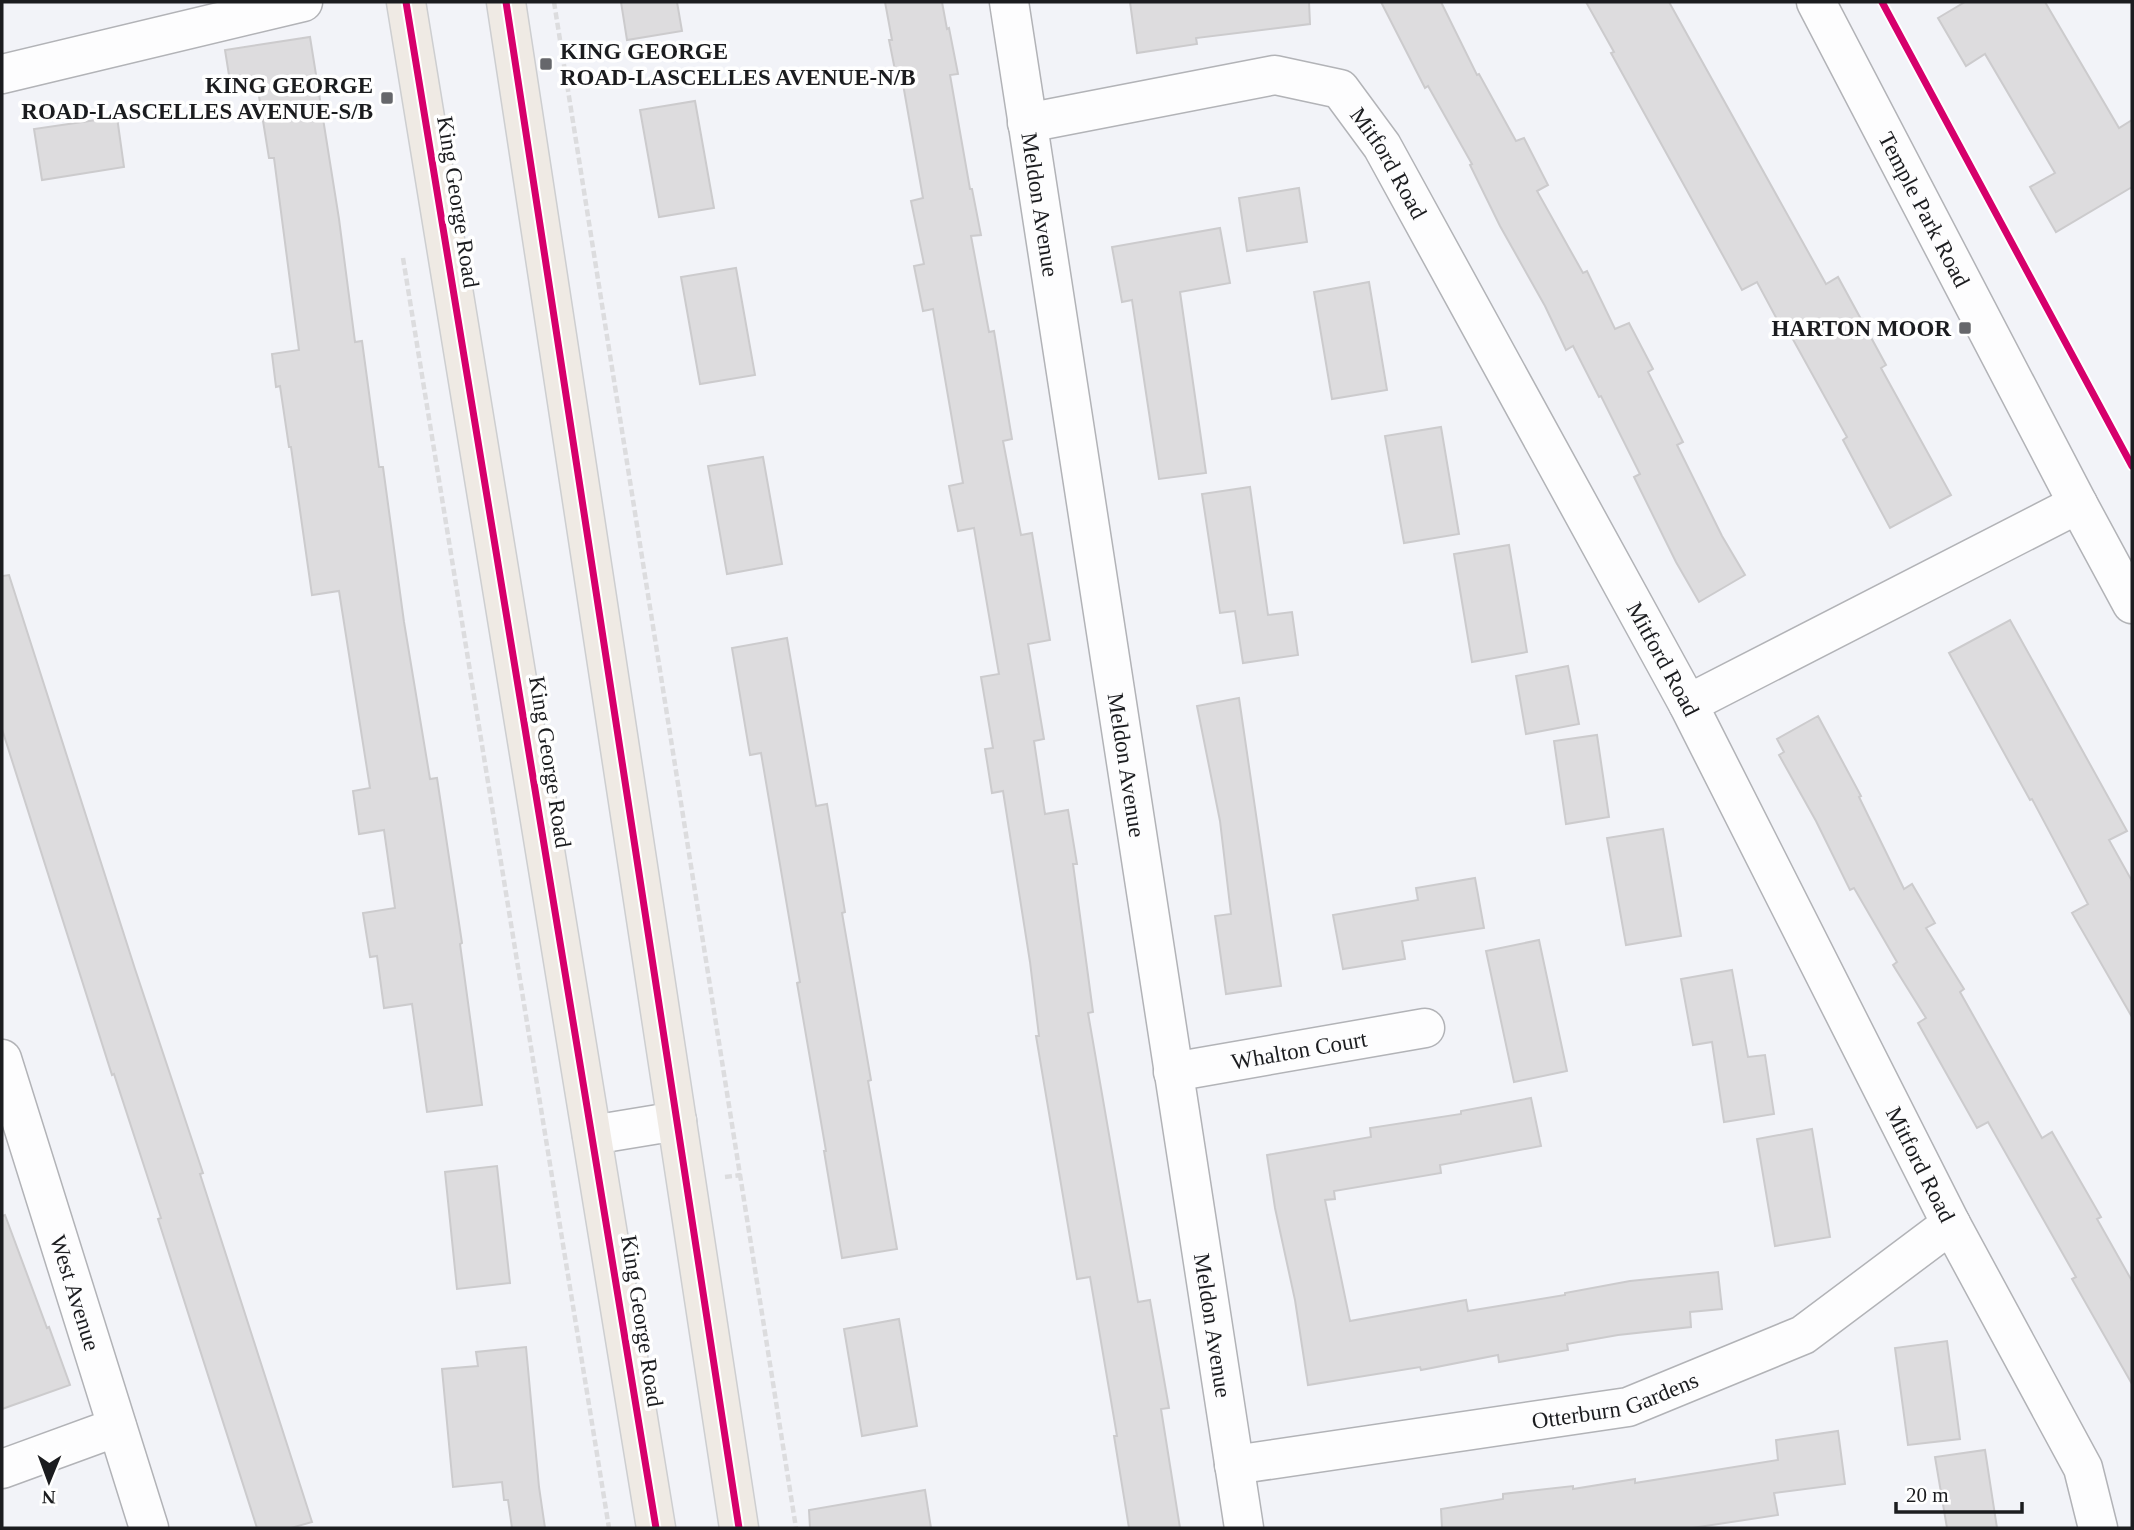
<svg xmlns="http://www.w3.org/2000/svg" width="2134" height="1530" viewBox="0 0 2134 1530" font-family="Georgia,serif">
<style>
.building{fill:#dddcde;stroke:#cccbcd;stroke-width:2}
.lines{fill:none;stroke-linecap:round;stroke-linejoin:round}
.minor-casing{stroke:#b2b3b7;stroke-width:41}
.tertiary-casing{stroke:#b2b3b7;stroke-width:41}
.primary-casing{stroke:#cdced0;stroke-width:41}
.path{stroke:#dcdcde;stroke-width:4.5;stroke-dasharray:7 3.5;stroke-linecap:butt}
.minor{stroke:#fdfdfe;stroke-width:38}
.tertiary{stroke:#fdfdfe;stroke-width:38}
.primary{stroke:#efeae4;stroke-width:38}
.cycleway-casing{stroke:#fff;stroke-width:11}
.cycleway{stroke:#d6006c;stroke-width:7}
.poi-dot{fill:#66676b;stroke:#fff;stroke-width:2.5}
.labels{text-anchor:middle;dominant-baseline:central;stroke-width:7;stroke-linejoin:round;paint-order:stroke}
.poi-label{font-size:23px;font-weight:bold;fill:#1b1c1f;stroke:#fff;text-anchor:end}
.street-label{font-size:23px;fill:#1b1c1f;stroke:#fff}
</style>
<rect width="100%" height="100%" fill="#f2f3f8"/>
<g class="building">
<polygon points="621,2 677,2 682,31 627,40"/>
<polygon points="885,2 942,2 947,29 949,28 958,74 950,75 970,189 972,189 981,235 971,236 989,332 994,331 1012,439 1003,441 1021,535 1032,533 1050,640 1028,644 1044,739 1034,741 1045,814 1068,810 1077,864 1073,864 1093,1012 1088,1013 1138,1302 1150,1300 1169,1408 1161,1409 1180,1528 1129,1528 1114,1436 1117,1436 1090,1277 1077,1279 1036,1036 1039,1036 1030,962 1003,791 992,793 985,749 993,748 981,677 999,674 974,528 958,531 949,486 963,483 933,309 923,311 914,266 924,264 911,201 923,198 903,84 898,85 889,40 892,40"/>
<polygon points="1130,2 1309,2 1310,24 1196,38 1197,44 1137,53"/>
<polygon points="1381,2 1441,2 1477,75 1479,74 1516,141 1524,138 1548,185 1537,191 1583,273 1587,271 1615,329 1629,323 1653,369 1648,372 1683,442 1677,445 1722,536 1745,575 1699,602 1676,562 1634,477 1640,474 1601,396 1599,397 1573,346 1566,350 1545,306 1500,226 1470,165 1472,164 1428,86 1425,88"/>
<polygon points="1586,2 1669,2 1826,284 1838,277 1886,365 1881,368 1951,495 1890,528 1843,440 1847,437 1790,334 1786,336 1757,282 1742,290 1611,53 1614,52"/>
<polygon points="1965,2 2045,2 2119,128 2132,120 2132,187 2056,232 2030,187 2055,173 1985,54 1966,66 1938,18"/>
<polygon points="310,37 339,219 355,342 362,341 379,467 383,467 404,622 430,779 437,778 462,943 460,944 482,1105 427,1112 412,1004 384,1008 377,956 370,957 363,913 395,908 384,830 359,834 353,791 370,788 339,591 312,595 291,447 289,447 280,386 276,387 272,354 299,350 274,158 269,158 258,90 232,94 225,50"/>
<polygon points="695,101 714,208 659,217 640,110"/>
<polygon points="117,117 124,167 42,180 34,129"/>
<polygon points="1299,188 1307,242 1247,251 1239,198"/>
<polygon points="1220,228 1230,283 1180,292 1206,473 1159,479 1132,300 1122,302 1112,247"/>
<polygon points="736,268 755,375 700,384 681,277"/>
<polygon points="1369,282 1387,390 1332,399 1314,292"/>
<polygon points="1441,427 1459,534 1404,543 1385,436"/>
<polygon points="763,457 782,564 727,574 708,466"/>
<polygon points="1250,487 1268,615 1292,612 1298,655 1243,663 1235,611 1220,613 1202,494"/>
<polygon points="1509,545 1527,652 1472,662 1454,554"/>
<polygon points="9,575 135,969 203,1173 200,1174 312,1522 291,1528 257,1528 158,1219 161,1218 114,1074 112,1075 2,729 2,576"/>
<polygon points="2010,620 2127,831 2109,840 2132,881 2132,1017 2072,913 2088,904 2032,799 2030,800 1949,653"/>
<polygon points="787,638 816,806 827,804 845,912 842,913 871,1080 868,1081 897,1249 842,1258 824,1151 826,1151 797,983 800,982 761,753 750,755 732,648"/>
<polygon points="1568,666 1579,724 1526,734 1516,676"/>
<polygon points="1239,698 1281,986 1226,994 1215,916 1231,914 1220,821 1197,706"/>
<polygon points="1818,716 1861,796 1859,797 1904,889 1912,884 1935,923 1926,928 1964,989 1960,992 2042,1138 2052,1132 2101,1217 2097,1219 2132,1281 2132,1384 2072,1279 2076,1277 1988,1122 1977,1128 1918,1023 1926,1018 1893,965 1897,962 1854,888 1850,890 1816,821 1779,755 1784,752 1777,739"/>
<polygon points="1597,735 1609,817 1566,824 1554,741"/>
<polygon points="1663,829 1681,936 1626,945 1607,838"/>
<polygon points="1475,878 1484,928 1402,941 1405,959 1343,969 1333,915 1418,900 1416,888"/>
<polygon points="1539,940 1567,1071 1514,1082 1486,951"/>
<polygon points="1732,970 1748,1057 1765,1055 1774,1114 1724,1122 1712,1042 1693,1045 1681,979"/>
<polygon points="1531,1098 1541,1146 1440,1165 1441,1173 1334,1191 1335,1199 1325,1200 1350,1321 1466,1300 1468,1311 1565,1295 1565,1293 1630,1281 1718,1272 1722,1309 1690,1312 1691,1327 1618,1335 1567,1344 1568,1350 1499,1362 1498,1355 1421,1370 1420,1367 1308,1385 1295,1300 1275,1208 1267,1155 1371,1137 1370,1128 1461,1114 1461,1111"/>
<polygon points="1812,1129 1830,1237 1775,1246 1757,1139"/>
<polygon points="497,1166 510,1283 457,1289 445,1172"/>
<polygon points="5,1215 47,1328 49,1327 70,1385 2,1409 2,1216"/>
<polygon points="899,1319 917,1426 862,1436 844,1329"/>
<polygon points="1947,1341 1960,1439 1908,1445 1895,1348"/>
<polygon points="526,1347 539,1487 545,1528 512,1528 508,1500 504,1500 502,1482 453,1487 442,1369 478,1366 476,1352"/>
<polygon points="1838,1431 1845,1484 1774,1493 1778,1515 1692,1528 1442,1528 1441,1509 1503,1499 1503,1494 1573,1486 1573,1489 1635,1479 1635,1483 1778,1460 1776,1440"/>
<polygon points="1985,1450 1997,1528 1947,1528 1935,1457"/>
<polygon points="925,1490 931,1528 810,1528 809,1510"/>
</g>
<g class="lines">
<defs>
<g id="minor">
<path id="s1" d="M1009,2l235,1526"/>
<polyline points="2,74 303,2"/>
<path id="s2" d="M1027,123l248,-48 65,14 42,57 306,558 263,520 132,244 15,60"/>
<polyline points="1688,704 2078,504"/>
<path id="s3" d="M2,1059l147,469"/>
<path id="s4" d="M1173,1072l252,-44"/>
<polyline points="592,1135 677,1121"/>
<path id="s5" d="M1234,1465l394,-58 175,-72 148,-111"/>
<polyline points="2,1469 117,1427"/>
</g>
<g id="tertiary">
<path id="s6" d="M1816,2l262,502 54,100"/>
</g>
<g id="primary">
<polyline points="406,2 656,1528"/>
<polyline points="506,2 739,1528"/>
</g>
</defs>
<use href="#minor" class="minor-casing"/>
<use href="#tertiary" class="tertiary-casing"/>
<use href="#primary" class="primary-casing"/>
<g class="path">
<polyline points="554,2 796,1528"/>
<polyline points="403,258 609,1528"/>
<polyline points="725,1177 741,1175"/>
</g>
<use href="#minor" class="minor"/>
<use href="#tertiary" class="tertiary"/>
<use href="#primary" class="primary"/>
<defs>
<g id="cycleway">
<polyline points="406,2 656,1528"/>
<polyline points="506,2 739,1528"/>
<polyline points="1882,2 2132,466"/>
</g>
</defs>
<use href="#cycleway" class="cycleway-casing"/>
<use href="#cycleway" class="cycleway"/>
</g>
<g class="poi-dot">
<rect x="539" y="57" width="14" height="14" rx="3.5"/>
<rect x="380" y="91" width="14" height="14" rx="3.5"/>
<rect x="1958" y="321" width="14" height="14" rx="3.5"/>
</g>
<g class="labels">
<g class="poi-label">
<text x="560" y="51" text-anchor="start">KING GEORGE<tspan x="560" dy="26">ROAD-LASCELLES AVENUE-N/B</tspan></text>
<text x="373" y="85">KING GEORGE<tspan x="373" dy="26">ROAD-LASCELLES AVENUE-S/B</tspan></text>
<text x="1951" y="328">HARTON MOOR</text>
</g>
<g class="street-label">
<text stroke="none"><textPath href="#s2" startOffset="408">Mitford Road</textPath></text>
<text transform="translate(458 202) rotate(81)">King George Road</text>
<text stroke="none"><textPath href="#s1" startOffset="205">Meldon Avenue</textPath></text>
<text stroke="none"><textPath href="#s6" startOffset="234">Temple Park Road</textPath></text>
<text stroke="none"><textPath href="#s2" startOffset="975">Mitford Road</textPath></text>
<text transform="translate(550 762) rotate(81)">King George Road</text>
<text stroke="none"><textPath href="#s1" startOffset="772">Meldon Avenue</textPath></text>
<text stroke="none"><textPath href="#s4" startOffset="128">Whalton Court</textPath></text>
<text stroke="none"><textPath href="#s2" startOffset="1542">Mitford Road</textPath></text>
<text stroke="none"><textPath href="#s3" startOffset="245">West Avenue</textPath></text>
<text transform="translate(642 1321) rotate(81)">King George Road</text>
<text stroke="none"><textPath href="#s1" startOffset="1339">Meldon Avenue</textPath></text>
<text stroke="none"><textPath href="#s5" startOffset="387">Otterburn Gardens</textPath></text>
</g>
</g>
<rect width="2134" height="1530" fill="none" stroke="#1b1c1f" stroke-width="7"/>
<g transform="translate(49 1481) rotate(181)" stroke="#ffffff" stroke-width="5" paint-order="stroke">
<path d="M0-5L12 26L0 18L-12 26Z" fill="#1b1c1f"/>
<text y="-10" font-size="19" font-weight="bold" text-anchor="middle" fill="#1b1c1f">N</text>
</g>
<path d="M1896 1502v10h126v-10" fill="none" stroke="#1b1c1f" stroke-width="3.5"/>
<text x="1906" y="1502" font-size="21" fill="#1b1c1f" stroke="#ffffff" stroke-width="5" paint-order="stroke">20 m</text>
</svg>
